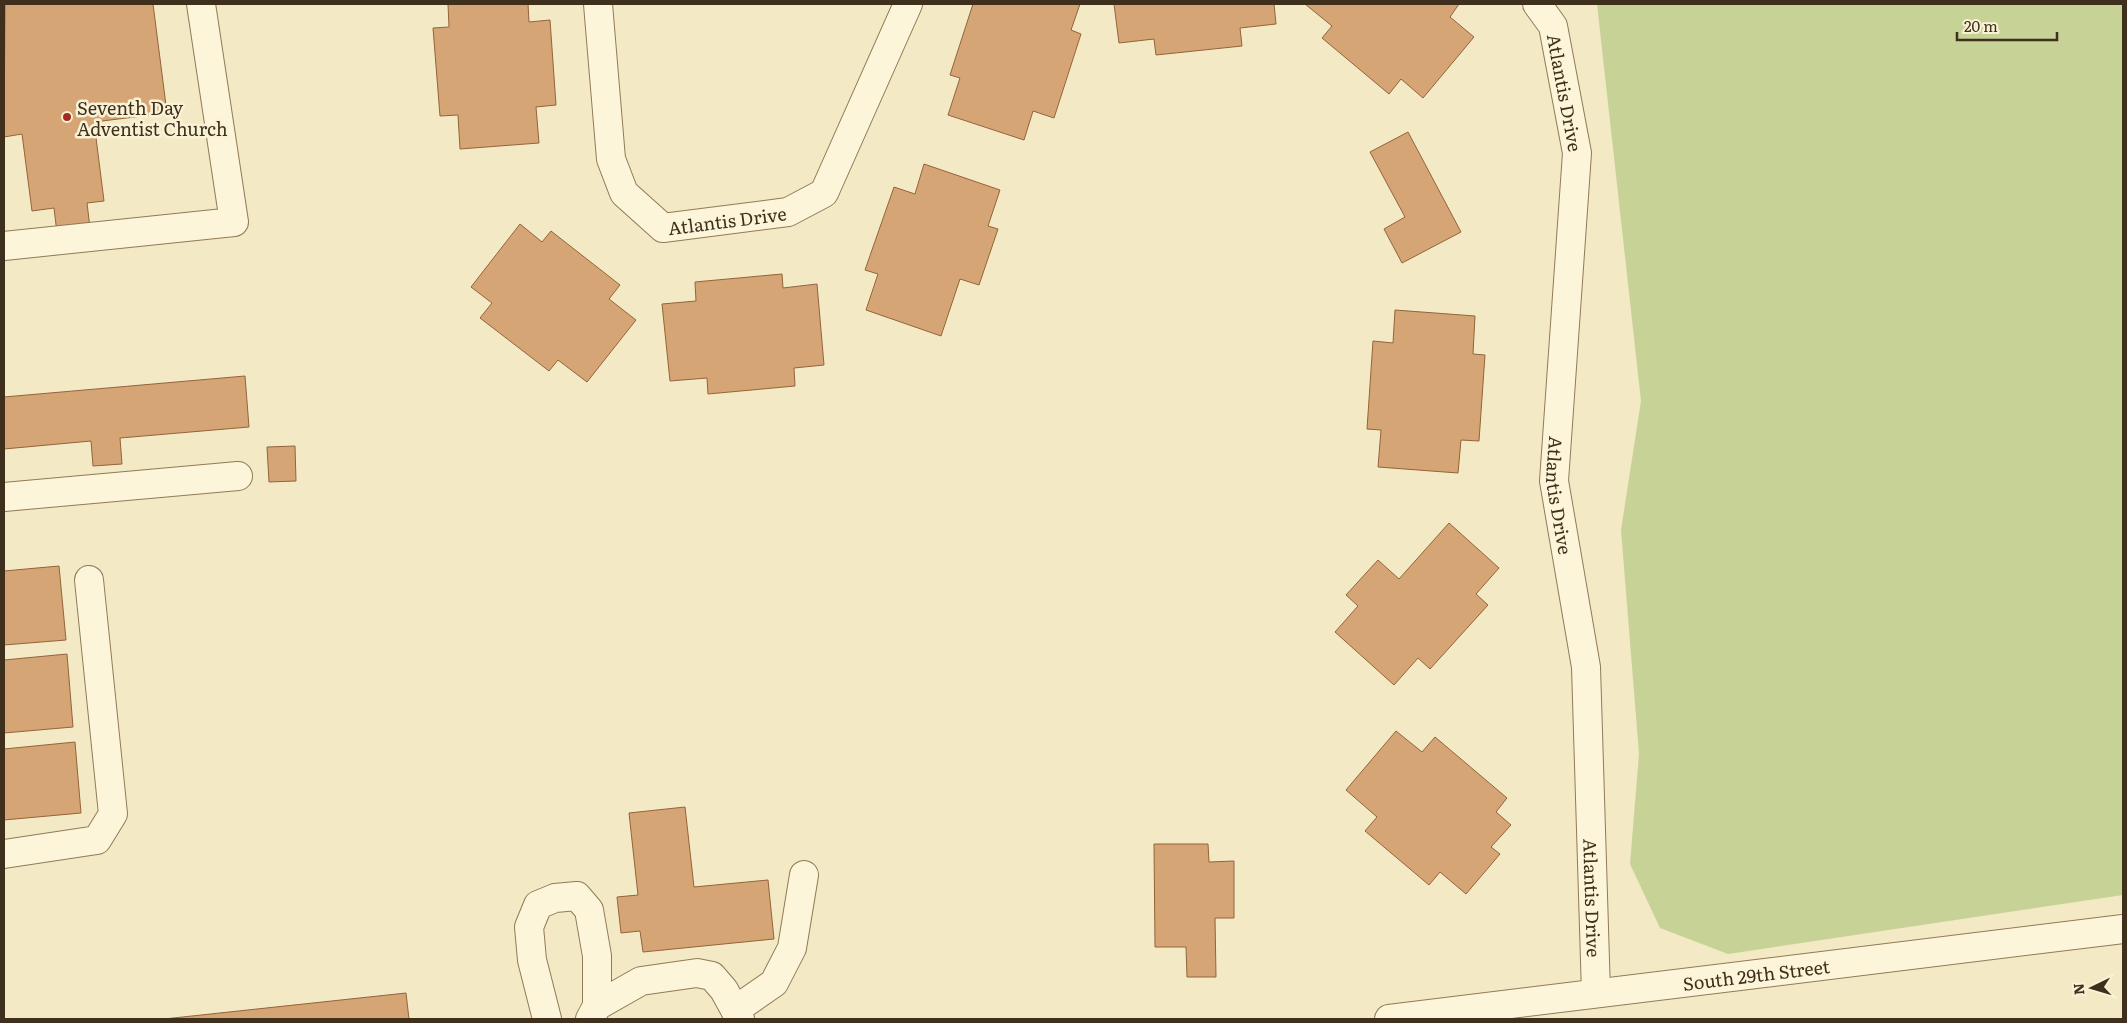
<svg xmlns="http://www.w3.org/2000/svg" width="2127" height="1023" viewBox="0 0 2127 1023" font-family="Literata,serif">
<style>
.green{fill:#c7d396}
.building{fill:#d5a576;stroke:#93643b}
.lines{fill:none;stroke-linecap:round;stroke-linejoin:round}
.minor-casing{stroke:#917a58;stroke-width:30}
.minor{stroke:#fcf5d9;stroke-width:28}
.poi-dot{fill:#a72a21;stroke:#f9f2d5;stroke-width:2}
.labels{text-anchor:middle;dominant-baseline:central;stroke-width:5;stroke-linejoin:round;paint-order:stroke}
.street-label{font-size:18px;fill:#3f301e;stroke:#f9f2d5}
.poi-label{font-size:18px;fill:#3f301e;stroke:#f9f2d5;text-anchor:start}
</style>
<rect width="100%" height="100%" fill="#f3e9c4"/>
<polygon class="green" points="1597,4 2123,4 2123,895 1728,954 1660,928 1630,864 1639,754 1621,530 1641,401"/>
<g class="building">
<polygon points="5,4 153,4 167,113 94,122 104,201 87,203 90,228 57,233 54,208 32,211 22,134 4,137"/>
<polygon points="448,4 528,4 529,22 550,20 556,105 536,107 539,143 460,149 458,115 440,116 433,28 449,27"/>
<polygon points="973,4 1080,4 1071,30 1081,34 1054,118 1033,111 1024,140 948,115 960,78 950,75"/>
<polygon points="1114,4 1274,4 1276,24 1240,28 1242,46 1156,55 1154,39 1119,43"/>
<polygon points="1305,4 1459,4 1450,17 1474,37 1423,98 1401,79 1389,94 1322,38 1332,26"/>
<polygon points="1408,132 1461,232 1402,263 1384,229 1405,217 1370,152"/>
<polygon points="924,164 1000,190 988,226 998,229 979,285 960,279 941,336 866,310 878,274 865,270 894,187 915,194"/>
<polygon points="520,224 542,242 551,231 620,285 609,299 636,320 587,382 558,360 549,371 480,318 492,303 471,287"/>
<polygon points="782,274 783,288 817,284 824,365 794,368 795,386 708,394 707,378 670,381 662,304 696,301 695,282"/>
<polygon points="1395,310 1475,316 1473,354 1485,355 1479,441 1461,440 1458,473 1378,467 1381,430 1367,429 1373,341 1393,343"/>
<polygon points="245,376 249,427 120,438 122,464 93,466 91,441 4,449 4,397"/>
<polygon points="295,446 296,481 269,482 267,447"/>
<polygon points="1449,523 1499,568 1476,594 1488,605 1430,669 1418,658 1394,685 1335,632 1358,606 1346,595 1378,560 1399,579"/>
<polygon points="59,566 66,640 4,645 4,571"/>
<polygon points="67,654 73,727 4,733 4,660"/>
<polygon points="1396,731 1422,752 1435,737 1507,798 1496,812 1511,825 1491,847 1500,854 1466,894 1440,872 1429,885 1365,831 1377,817 1346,790"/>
<polygon points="75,742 81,813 4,820 4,749"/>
<polygon points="685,807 694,887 768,880 774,939 643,952 640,931 621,933 617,897 638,895 629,813"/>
<polygon points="1154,844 1208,844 1209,862 1234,861 1234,918 1215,918 1216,977 1187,977 1186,947 1155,947"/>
<polygon points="406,993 409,1019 164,1019"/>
</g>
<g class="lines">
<defs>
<g id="minor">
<path id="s1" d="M598,4l13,155 13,34 39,35 125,-16 36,-19 84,-189"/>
<path id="s2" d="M1537,4l16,22 24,127 -23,328 32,186 10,326"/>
<polyline points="4,246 234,222 201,4"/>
<polyline points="4,497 238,476"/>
<polyline points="4,854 97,840 113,814 89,580"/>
<polyline points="735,1010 774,983 792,948 804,875"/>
<polyline points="547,1019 532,960 529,927 538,905 555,898 577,896 589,910 597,956 597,1006"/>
<polyline points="590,1019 597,1006 641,981 697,973 712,976 724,990 740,1019"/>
<path id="s3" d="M1389,1019l734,-90"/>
</g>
</defs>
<use href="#minor" class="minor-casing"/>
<use href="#minor" class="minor"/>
</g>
<circle class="poi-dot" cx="67" cy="117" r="5"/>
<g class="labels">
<g class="street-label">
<text stroke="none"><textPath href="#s2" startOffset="95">Atlantis Drive</textPath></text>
<text stroke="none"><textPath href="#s1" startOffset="309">Atlantis Drive</textPath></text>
<text stroke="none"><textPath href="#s2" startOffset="500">Atlantis Drive</textPath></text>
<text stroke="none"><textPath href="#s2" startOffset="905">Atlantis Drive</textPath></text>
<text stroke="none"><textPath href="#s3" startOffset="370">South 29th Street</textPath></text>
</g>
<g class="poi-label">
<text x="77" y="107">Seventh Day<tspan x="77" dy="21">Adventist Church</tspan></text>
</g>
</g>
<rect width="2127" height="1023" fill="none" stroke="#3f301e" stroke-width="10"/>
<g transform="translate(2092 988) rotate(265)" stroke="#f9f2d5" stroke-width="4" paint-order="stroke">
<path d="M0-4L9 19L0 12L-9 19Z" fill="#3f301e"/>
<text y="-8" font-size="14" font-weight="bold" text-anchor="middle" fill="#3f301e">N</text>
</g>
<path d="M1957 32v8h100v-8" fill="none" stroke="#3f301e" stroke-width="2.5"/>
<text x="1964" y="32" font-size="15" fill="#3f301e" stroke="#f9f2d5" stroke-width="4" paint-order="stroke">20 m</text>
</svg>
